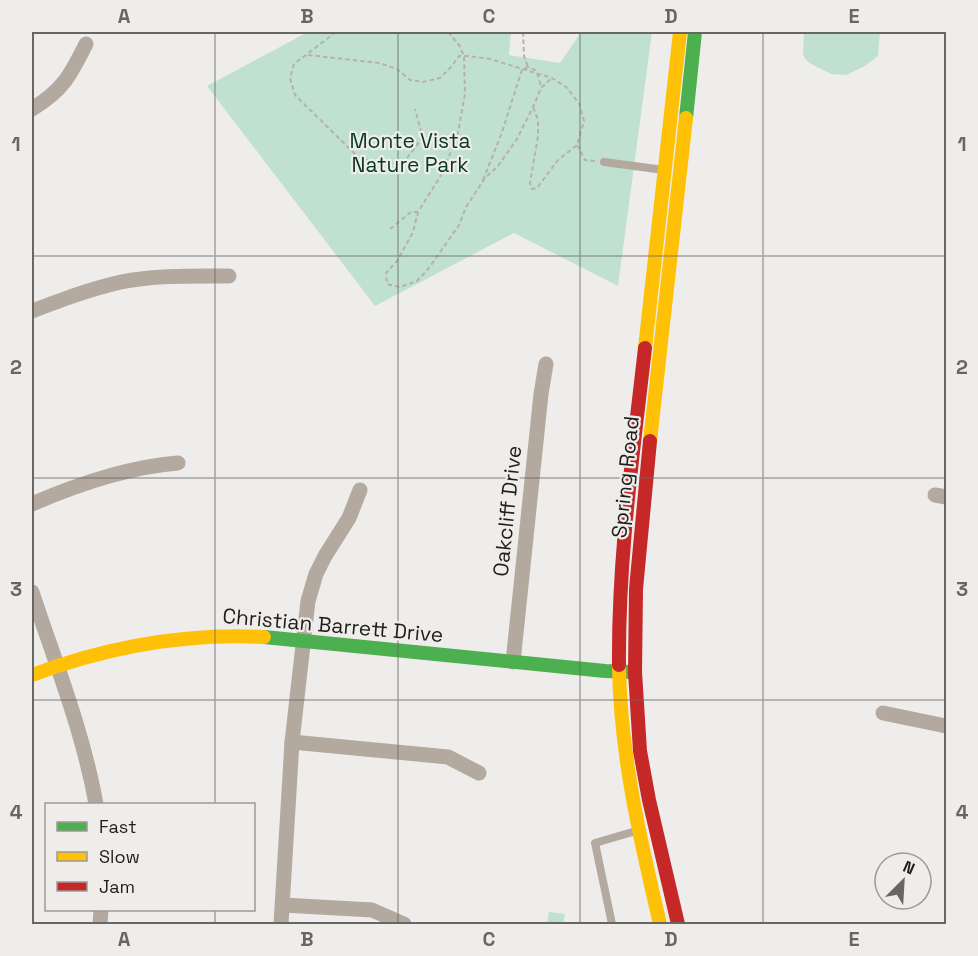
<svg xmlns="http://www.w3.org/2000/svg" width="978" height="956" viewBox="0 0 978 956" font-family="'Space Grotesk',sans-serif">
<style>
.green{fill:#c0e1d0}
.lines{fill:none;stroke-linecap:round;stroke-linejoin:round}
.path{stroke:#b7b1aa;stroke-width:2;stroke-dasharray:4.5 3;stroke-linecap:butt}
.lane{stroke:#b4a99e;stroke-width:8}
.street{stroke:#b4a99e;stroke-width:15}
.fast{stroke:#4caf50;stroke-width:14}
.slow{stroke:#ffc107;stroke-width:14}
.jam{stroke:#c62828;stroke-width:14}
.grid{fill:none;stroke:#676665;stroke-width:1.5;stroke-opacity:0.55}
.labels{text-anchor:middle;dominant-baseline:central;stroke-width:4.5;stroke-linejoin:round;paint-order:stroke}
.park-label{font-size:21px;fill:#073726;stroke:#efedea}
.street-label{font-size:21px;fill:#1f1e1d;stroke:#efedea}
.neatline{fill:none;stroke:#676665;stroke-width:2}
.grid-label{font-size:20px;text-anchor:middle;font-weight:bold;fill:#676665}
</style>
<rect width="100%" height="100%" fill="#eeedeb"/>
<g class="green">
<polygon points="308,32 511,32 509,55 560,63 581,32 652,32 618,286 514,233 375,306 207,86"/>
<polygon points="804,32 880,32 878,56 865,66 846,75 831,74 811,64 805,59 803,53"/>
<polygon points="549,912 565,914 563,924 547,924"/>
</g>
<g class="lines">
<g class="path">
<polyline points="336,32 294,64 290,78 295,95 359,158 390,165 407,158 417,145 422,135 415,109"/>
<polyline points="448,32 459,45 464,56 465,94 457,138 440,177 418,212 413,232 397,261 386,273 387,284 400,287 417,281 429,268 459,225 466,207 485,178 498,166 517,139 533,107 541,88 552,78"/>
<polyline points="523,32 524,56 528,67"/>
<polyline points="308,55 379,63 397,69 410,80 423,82 440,78 451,67 459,56 468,56 490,59 552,78 566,87 579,103 584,121 577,145 558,160 537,188 532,189 530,183 538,136 538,120 533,107"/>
<polyline points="577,145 585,160 596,161"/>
<polyline points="483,180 501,135 522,70 528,67 535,70 539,78 541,88"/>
<polyline points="390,229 411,212 418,212"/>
</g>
<g class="lane">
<polyline points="604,162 664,170"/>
<polyline points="612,924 595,843 636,831"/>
</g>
<g class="street">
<path d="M32,109c31,-19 38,-33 54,-65"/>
<path d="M32,311c29,-11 58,-22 89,-29 35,-7 71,-6 108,-6"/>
<polyline points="935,495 946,497"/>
<path d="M32,504c46,-20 96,-37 146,-41"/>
<path d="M32,592c23,70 51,139 64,212"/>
<polyline points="513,662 541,394 546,364"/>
<polyline points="883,713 946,726"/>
<polyline points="292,742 448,757 479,773"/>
<polyline points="283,905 372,910 404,924"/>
<polyline points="100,924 101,910"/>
<polyline points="281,924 292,742 308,601 316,574 325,556 349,518 360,490"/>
</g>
<g class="fast">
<polyline points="686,118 695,32"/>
<polyline points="264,637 605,671 632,672"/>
</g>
<g class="slow">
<polyline points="645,348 680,32"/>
<polyline points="650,441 686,118"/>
<path d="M619,665c1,88 21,174 41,259"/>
<path d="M32,675c75,-28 151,-42 232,-38"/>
</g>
<g class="jam">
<polyline points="650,441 636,589 635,672 640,751 649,800 678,924"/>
<path d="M619,665c-1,-106 14,-211 26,-317"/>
</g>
</g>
<path class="grid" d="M215,32v772M398,32v892M580,32v892M763,32v892M32,256h914M32,478h914M32,700h914M215,910v14"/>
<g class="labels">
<g class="park-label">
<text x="410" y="140">Monte Vista<tspan x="410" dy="24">Nature Park</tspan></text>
</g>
<g class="street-label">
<text transform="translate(625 477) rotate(-84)">Spring Road</text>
<text transform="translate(507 511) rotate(-84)">Oakcliff Drive</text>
<text transform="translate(333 625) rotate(5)">Christian Barrett Drive</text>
</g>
</g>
<rect width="978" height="956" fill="none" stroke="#efedea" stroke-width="66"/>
<rect x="45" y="803" width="210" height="108" fill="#efedea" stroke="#9c9a98" stroke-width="1.5"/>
<rect x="57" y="822" width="30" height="9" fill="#4caf50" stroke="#9c9a98" stroke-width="1.5"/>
<text x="99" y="833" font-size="18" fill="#1f1e1d">Fast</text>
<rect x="57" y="852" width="30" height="9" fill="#ffc107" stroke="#9c9a98" stroke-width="1.5"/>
<text x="99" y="863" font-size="18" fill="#1f1e1d">Slow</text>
<rect x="57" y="882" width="30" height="9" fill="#c62828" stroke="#9c9a98" stroke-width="1.5"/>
<text x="99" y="893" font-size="18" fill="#1f1e1d">Jam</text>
<g transform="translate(903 881) rotate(24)"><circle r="28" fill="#efedea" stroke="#9c9a98" stroke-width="1.5"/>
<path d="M0-4.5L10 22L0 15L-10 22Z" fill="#676665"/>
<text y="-9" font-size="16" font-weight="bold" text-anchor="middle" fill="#1f1e1d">N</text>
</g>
<rect x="33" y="33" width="912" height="890" class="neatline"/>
<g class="grid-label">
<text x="124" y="23">A</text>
<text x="307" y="23">B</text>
<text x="489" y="23">C</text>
<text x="671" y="23">D</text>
<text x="854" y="23">E</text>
<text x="16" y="151">1</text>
<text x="962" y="151">1</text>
<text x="16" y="374">2</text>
<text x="962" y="374">2</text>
<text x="16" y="596">3</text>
<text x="962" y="596">3</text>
<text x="16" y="819">4</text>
<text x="962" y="819">4</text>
<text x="124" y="946">A</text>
<text x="307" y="946">B</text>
<text x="489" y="946">C</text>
<text x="671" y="946">D</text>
<text x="854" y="946">E</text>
</g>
</svg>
